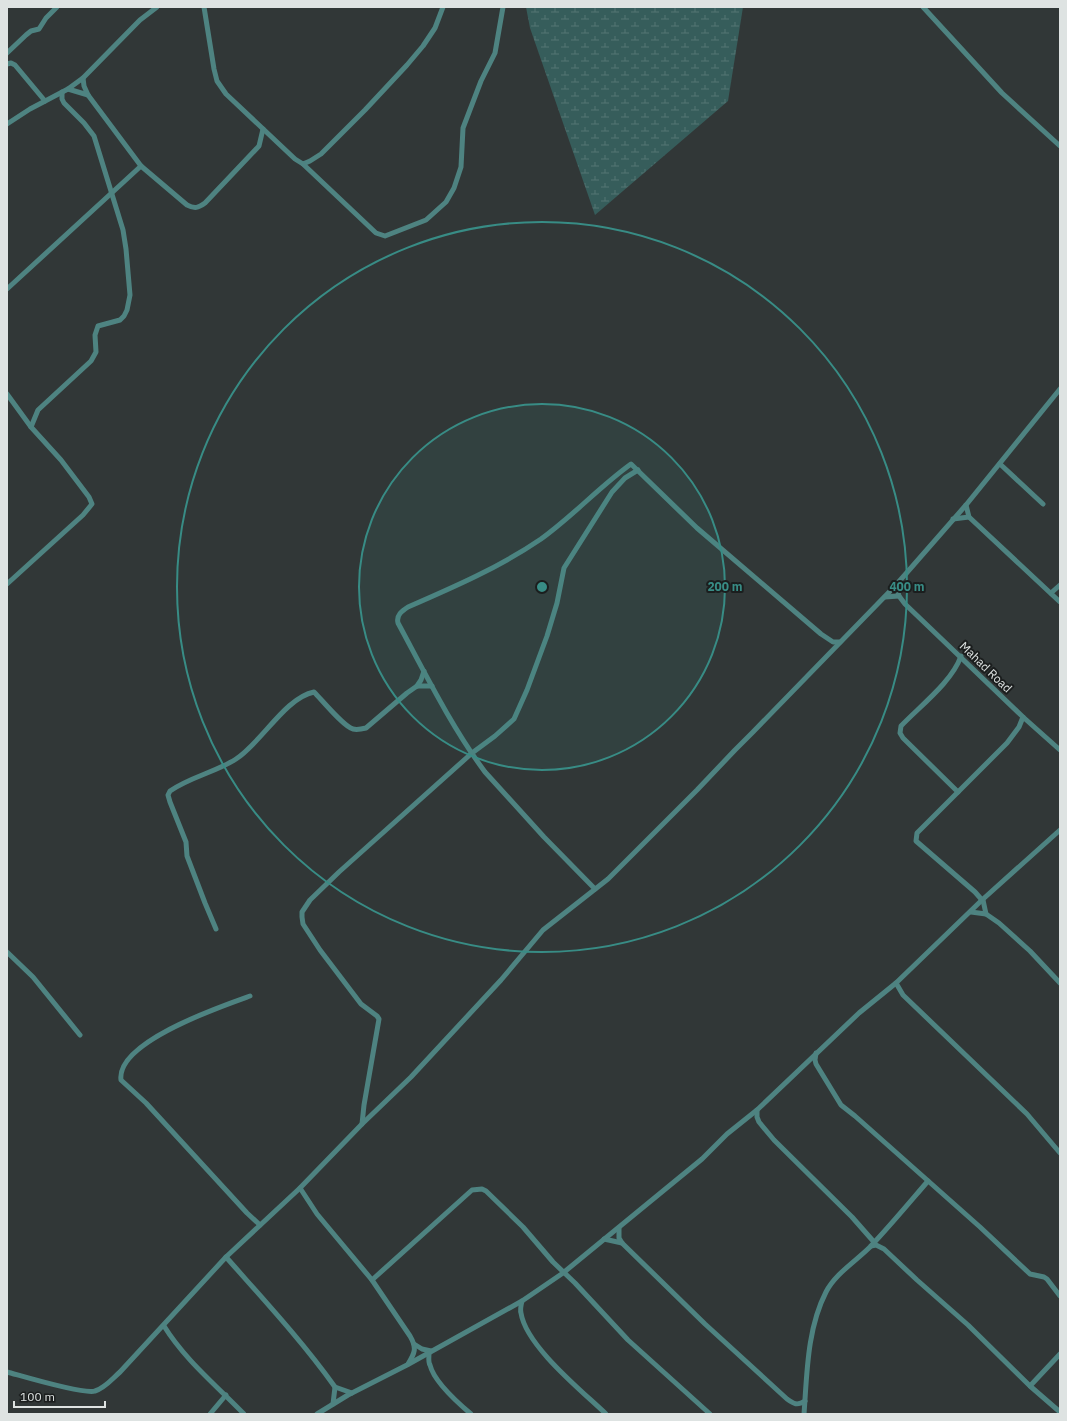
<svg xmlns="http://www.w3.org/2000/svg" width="1067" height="1421" viewBox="0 0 1067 1421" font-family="'IBM Plex Sans',sans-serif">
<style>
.wetland{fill:url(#wetland-marsh)}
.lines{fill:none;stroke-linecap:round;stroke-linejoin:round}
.street{stroke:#4e8381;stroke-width:5}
.ring{fill:none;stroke:#388c85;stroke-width:2}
.labels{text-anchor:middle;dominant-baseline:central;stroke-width:4;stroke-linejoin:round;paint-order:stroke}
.street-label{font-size:12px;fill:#dee3e2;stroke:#1b1e1e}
.centre{fill:#388c85;stroke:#1b1e1e;stroke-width:2}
.ring-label{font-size:12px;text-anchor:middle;font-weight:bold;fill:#388c85;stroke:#1b1e1e;stroke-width:4;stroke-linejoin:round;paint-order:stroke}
</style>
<defs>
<pattern id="wetland-marsh" width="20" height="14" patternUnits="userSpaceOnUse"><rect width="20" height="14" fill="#365d5b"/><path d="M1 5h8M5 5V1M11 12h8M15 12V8" fill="none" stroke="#537472"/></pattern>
</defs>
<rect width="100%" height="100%" fill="#313737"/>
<polygon class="wetland" points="526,7 743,7 728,101 595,215 530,28"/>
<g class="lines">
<g class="street">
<polyline points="204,7 214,69 217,81 226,94 295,159 303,164 310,161 321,154 365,110 407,65 423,46 435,28 443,7"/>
<polyline points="923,7 1002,93 1060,146"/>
<polyline points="7,53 26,35 31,31 39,29 46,18 57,7"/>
<polyline points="7,64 11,63 15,65 45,101"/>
<path d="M83,78l1,8 4,9 53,71 46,39c8,4 11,3 18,-2l54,-57 4,-17"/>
<polyline points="68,89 88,95"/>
<polyline points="7,124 30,109 68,89 83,78 140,20 157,7"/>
<polyline points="303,164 376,233 385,236 426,220 446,202 454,188 461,167 463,128 481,81 495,53 503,7"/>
<polyline points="7,289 141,166"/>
<polyline points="7,394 31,427 61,460 89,497 92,504 83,515 7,584"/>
<polyline points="31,427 38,410 91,361 96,352 95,335 98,326 120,320 124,316 127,310 130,295 126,249 123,230 94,136 84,123 64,103 62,99 62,92"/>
<polyline points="1000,464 1043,504"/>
<polyline points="966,505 969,517 1060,602"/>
<polyline points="953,519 969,517"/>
<polyline points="896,585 899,596 905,604 1023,717 1060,750"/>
<polyline points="1051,593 1060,585"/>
<polyline points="885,597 899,596"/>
<polyline points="417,686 421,680 424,671"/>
<path d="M958,792l-55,-54 -3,-5 1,-7c19,-20 51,-44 60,-70"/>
<path d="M595,889l-51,-52 -59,-65c-34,-46 -60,-99 -87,-149 -2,-8 4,-12 10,-16 46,-20 92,-40 133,-68 32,-23 58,-52 90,-75l66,64 124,106 12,8h7"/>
<polyline points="982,900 975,892 916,841 917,833 1007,743 1019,727 1023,717"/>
<polyline points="983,900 986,914"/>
<polyline points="971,912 986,914 999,923 1030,951 1060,983"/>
<path d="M216,929l-11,-26 -18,-47 -1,-14 -16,-40 -2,-7 2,-4c20,-14 46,-19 66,-32 26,-17 49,-61 78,-67 8,8 30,35 39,37 4,1 9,0 13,-1l41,-35 10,-7h15"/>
<polyline points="7,952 33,977 80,1035"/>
<polyline points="896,983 903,995 1027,1114 1060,1153"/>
<path d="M250,996c-28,10 -134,46 -129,84l25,23 101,110 13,12"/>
<polyline points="816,1053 815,1060 816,1064 841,1105 855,1116 980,1227 1030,1274 1044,1277 1047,1279 1060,1296"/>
<polyline points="757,1110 757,1117 759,1122 774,1140 852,1217 874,1242"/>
<polyline points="362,1124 364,1105 379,1019 377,1016 361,1004 320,950 303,924 302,917 302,912 310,900 339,872 472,753 495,736 514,719 527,690 547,636 557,603 564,568 612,492 625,478 638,470"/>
<path d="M300,1188l17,26 55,66 38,56c7,12 5,17 -2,28"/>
<path d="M619,1228v10l3,5 83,81 82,75c7,5 10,7 18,2"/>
<polyline points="604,1239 622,1243"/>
<polyline points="871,1246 876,1245 884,1249 917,1280 968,1325 1030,1386 1060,1412"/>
<path d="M226,1257c37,42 76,84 109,130l-2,17"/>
<polyline points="372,1280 472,1190 482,1189 486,1191 523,1227 553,1262 575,1283 628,1340 710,1414"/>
<path d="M522,1301c-1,4 -2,9 -1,12 5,33 61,78 85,101"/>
<path d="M164,1326c21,34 53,60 80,88"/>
<polyline points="414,1344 422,1349 431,1351"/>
<path d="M429,1353c0,4 -1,9 1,12 4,17 28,38 41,49"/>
<path d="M7,1372c15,4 77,23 88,19 10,-3 17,-12 25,-19l106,-115 74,-69 62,-64 49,-47 90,-97 42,-50 65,-51 89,-89 38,-40 18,-18 143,-147 70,-80 94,-116"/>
<polyline points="1030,1386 1060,1354"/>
<polyline points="335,1387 352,1393"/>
<polyline points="210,1414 226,1395"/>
<polyline points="317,1414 348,1395 407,1365 522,1301 563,1273 702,1159 727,1134 757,1110 859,1013 896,983 982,900 1060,830"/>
<path d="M804,1414c3,-40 3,-85 22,-122 9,-18 30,-31 44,-45 20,-21 39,-44 58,-66"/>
</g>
</g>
<circle cx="542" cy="587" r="183" fill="#388c85" fill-opacity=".12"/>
<g class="ring">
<circle cx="542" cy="587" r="183"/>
<circle cx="542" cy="587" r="365"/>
</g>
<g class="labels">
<g class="street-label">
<text transform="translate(986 667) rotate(44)">Mahad Road</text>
</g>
</g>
<circle cx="542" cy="587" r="6" class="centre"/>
<g class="ring-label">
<text x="725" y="591">200 m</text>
<text x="907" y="591">400 m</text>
</g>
<rect width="1067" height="1421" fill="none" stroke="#dee3e2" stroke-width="16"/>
<path d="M14 1401v6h91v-6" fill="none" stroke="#dee3e2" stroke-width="2"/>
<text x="20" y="1401" font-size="12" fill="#dee3e2" stroke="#1b1e1e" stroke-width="3" paint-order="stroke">100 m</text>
</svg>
